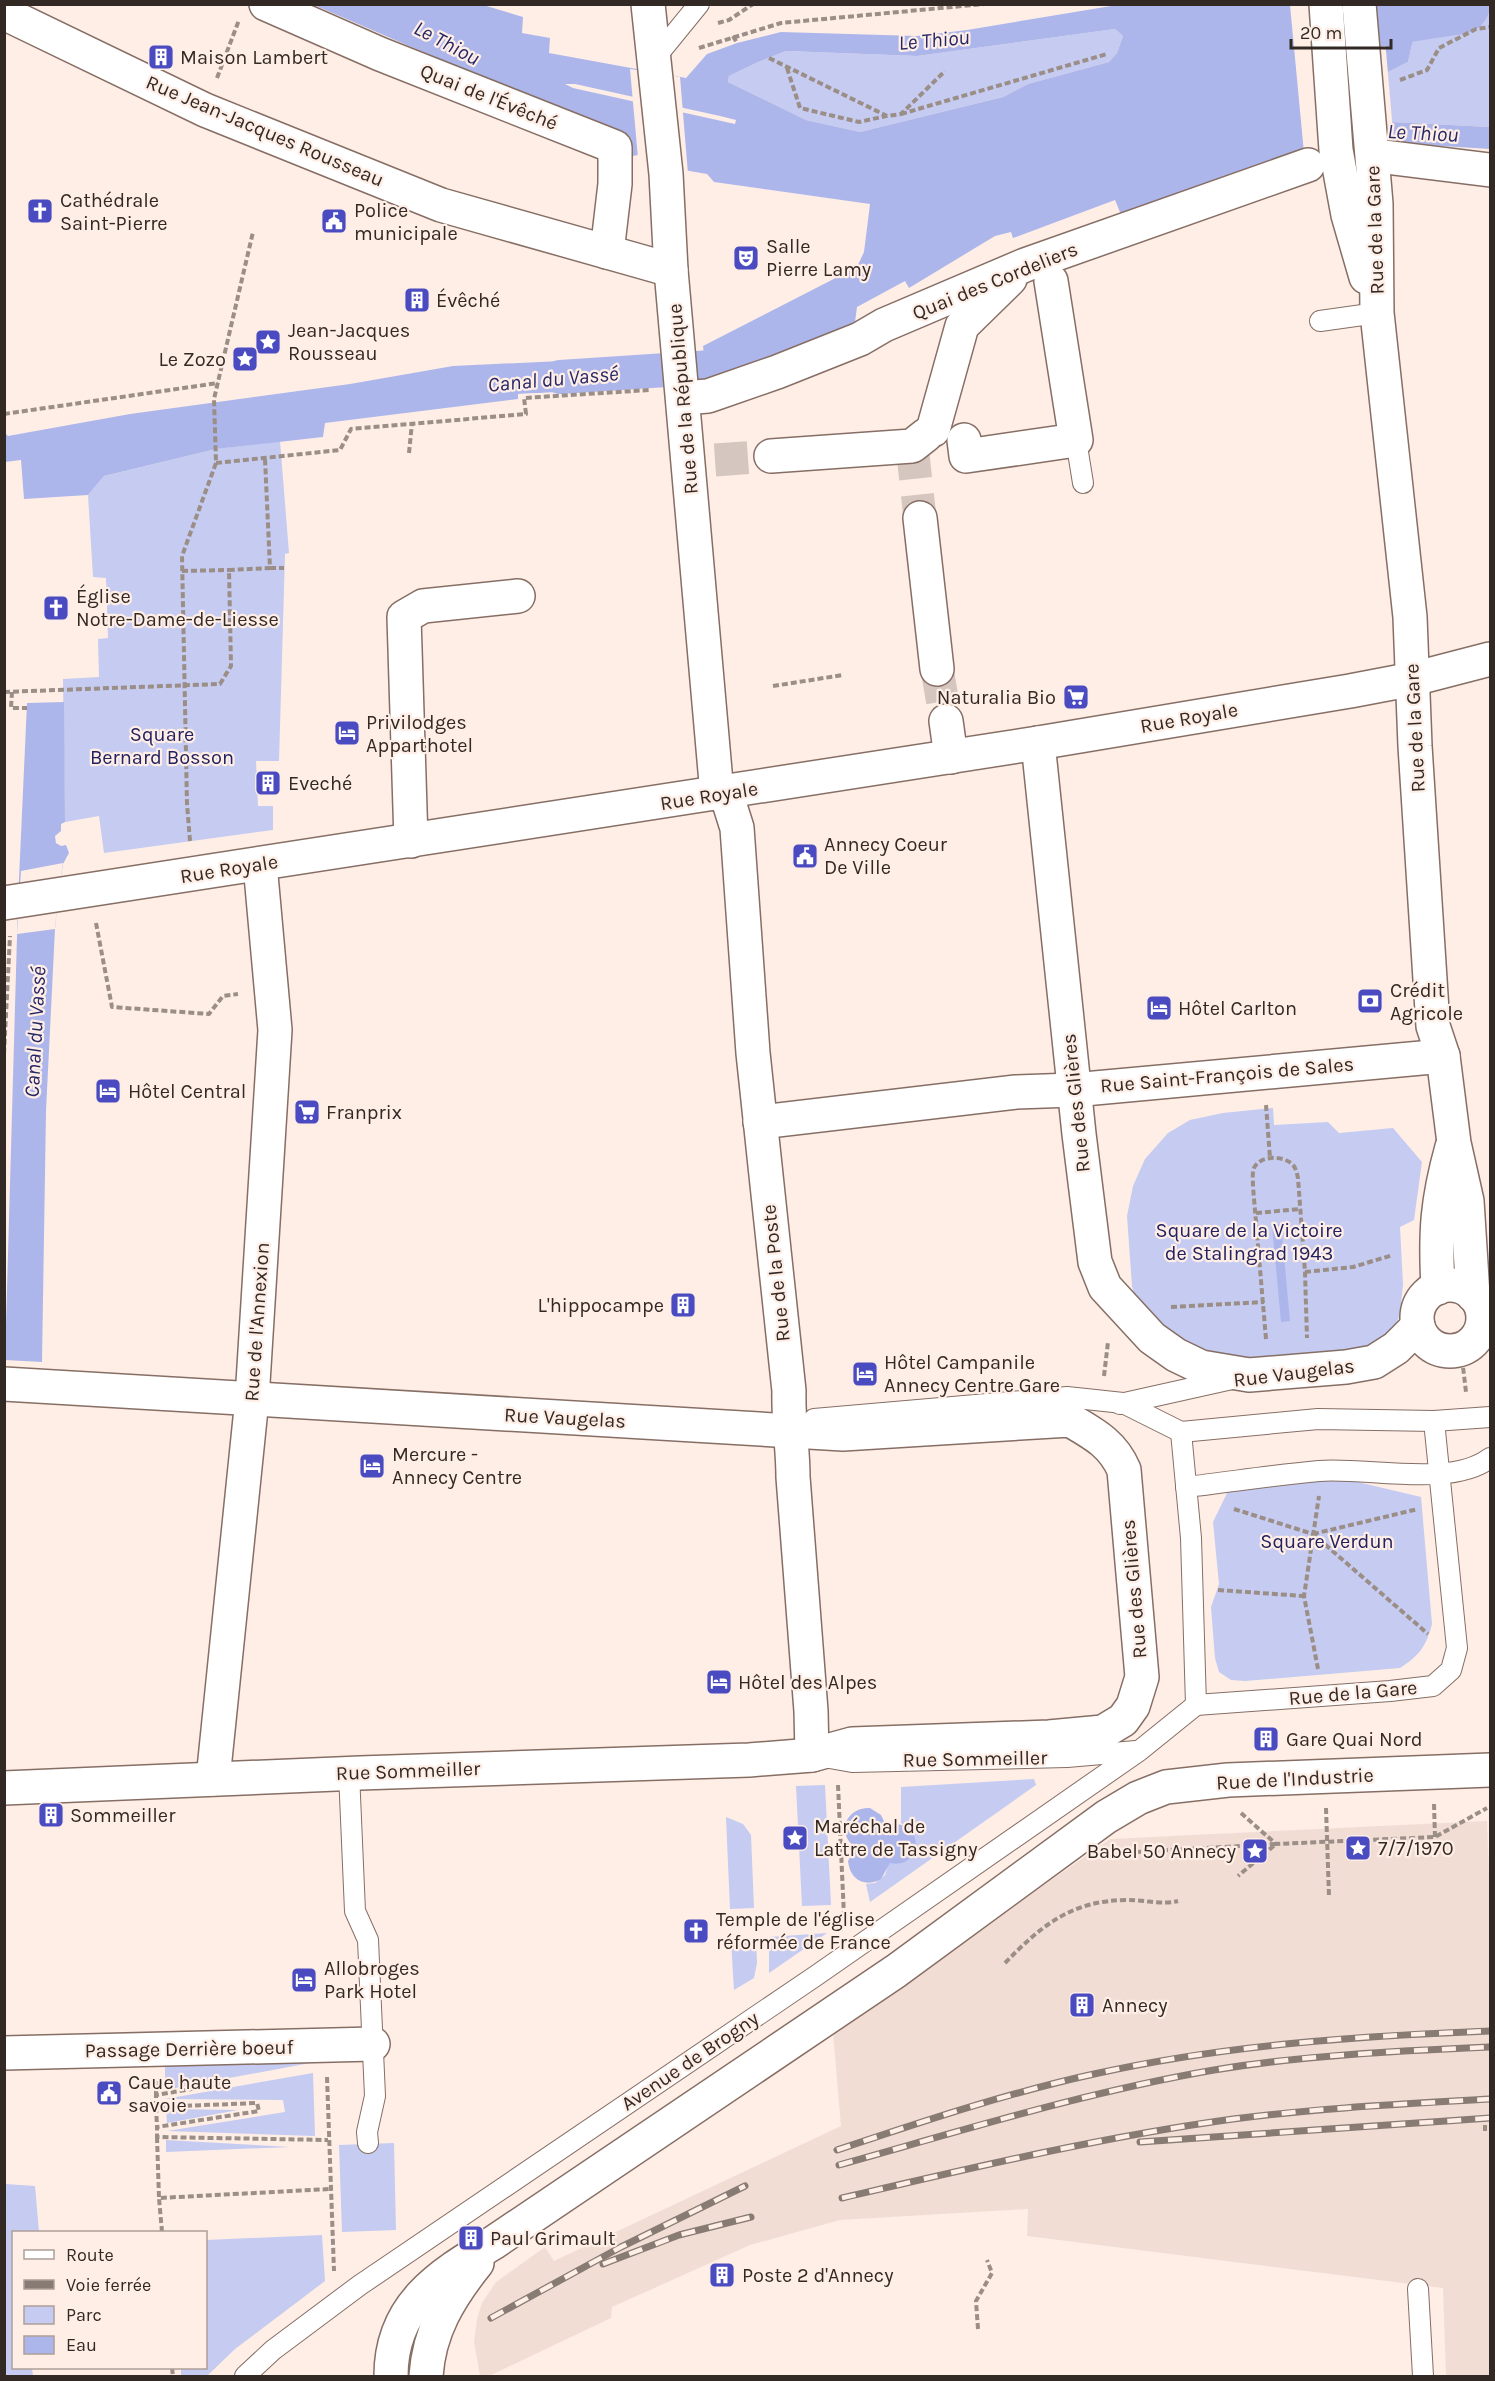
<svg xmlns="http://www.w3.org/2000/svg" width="1495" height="2381" viewBox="0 0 1495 2381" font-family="Karla,sans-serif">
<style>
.built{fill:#f2ddd4}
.green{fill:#c5cbf1}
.water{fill:#adb6eb;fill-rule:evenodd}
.pier{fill:#feeee6}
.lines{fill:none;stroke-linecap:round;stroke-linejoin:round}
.canal{stroke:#adb6eb;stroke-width:34}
.river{stroke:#adb6eb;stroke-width:60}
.street-tunnel{stroke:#d5c7bf;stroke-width:33;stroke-dasharray:33 16;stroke-linecap:butt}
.lane-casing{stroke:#866e64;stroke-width:22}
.street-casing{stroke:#866e64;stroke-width:36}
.secondary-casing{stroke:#866e64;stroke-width:36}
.path{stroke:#9b8e87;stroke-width:4;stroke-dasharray:6 3;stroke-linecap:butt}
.lane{stroke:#fff;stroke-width:20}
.street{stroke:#fff;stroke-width:33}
.secondary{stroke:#fff;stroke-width:33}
.rail-casing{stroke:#877b74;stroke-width:7}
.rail{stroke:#feeee6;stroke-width:4.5;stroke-dasharray:14;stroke-linecap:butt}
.labels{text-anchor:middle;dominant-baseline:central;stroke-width:4.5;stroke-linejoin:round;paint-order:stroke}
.poi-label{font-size:20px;fill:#332924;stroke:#feeee6;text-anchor:start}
.street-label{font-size:20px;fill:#332924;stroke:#feeee6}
.park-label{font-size:20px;fill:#21225f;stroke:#feeee6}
.water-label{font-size:21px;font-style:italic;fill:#262866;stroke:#feeee6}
</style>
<rect width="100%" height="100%" fill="#feeee6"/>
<polygon class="built" points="1487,1821 1490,1899 1490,2376 1446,2376 1443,2288 1027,2236 1028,2209 840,2220 750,2245 612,2307 611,2318 489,2376 480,2376 474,2342 477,2319 482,2303 496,2282 545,2247 554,2261 841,2126 833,2032 1110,1839"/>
<g class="green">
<polygon points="1475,11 1476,14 1490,11 1490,127 1392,122 1388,72 1408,62 1414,36 1437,24 1438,18"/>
<polygon points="1115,29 1123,36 1117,53 1109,62 1028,84 1003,97 860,132 806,120 728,82 729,76 756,63 786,51 917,56"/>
<polygon points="280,441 289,553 285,554 279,761 256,761 258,806 273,806 273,830 104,853 99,816 65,822 63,679 99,677 98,639 108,638 106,578 93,577 88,495 104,476 216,449"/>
<polygon points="1273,1108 1274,1125 1328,1122 1339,1133 1393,1128 1422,1162 1414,1220 1400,1227 1403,1284 1400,1314 1393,1332 1368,1348 1245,1361 1194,1354 1137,1305 1132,1286 1127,1216 1133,1186 1145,1159 1168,1133 1190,1120 1223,1113"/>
<path d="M1345,1479l76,18 11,127c-6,23 -13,32 -32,44l-155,13 -14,-1 -12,-8 -4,-14 -4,-51 8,-23 -6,-62 16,-33z"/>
<polygon points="1034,1779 1036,1785 870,1902 866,1884 875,1883 885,1875 889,1863 912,1831 901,1823 901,1787"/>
<polygon points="825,1785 831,1905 802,1906 796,1786"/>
<polygon points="726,1817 743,1824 751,1835 754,1908 730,1909"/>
<polygon points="827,1933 769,1973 769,1937"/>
<polygon points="756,1939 757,1963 754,1978 734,1990 731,1941"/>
<polygon points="165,2061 321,2061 165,2090"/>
<polygon points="313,2073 315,2136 167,2131 285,2112 283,2100 165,2099"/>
<polygon points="166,2109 238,2110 167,2123"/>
<polygon points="166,2140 290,2147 166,2152"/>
<polygon points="394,2143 396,2230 342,2232 339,2145"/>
<polygon points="5,2184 35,2186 39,2232 14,2232 14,2368 32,2368 33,2376 5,2376"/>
<polygon points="322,2235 325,2281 235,2349 207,2376 181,2376 181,2368 206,2368 206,2240"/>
</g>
<g class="water">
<path d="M314,5h169l40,12 -1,16 28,5 -1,15 137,25 21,-24 30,-11 44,-11 136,4 50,-6 150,-25h318l3,13 -1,6 -23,12 -6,26 -20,10 4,50 98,5v22l-96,-6 -90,10 -182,64 -7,-17 -102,38 -2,-6 -16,4 -86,52 -4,-7 -48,26 -4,30 -145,55 -5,-46 154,-79 7,-15 6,-48 -156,-22 -7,-8 -59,-10 -6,-10 -13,3 -76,-49zM1115,29l8,7 -6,17 -8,9 -81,22 -25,13 -143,35 -54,-12 -78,-38 1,-6 27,-13 30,-12 131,5zM565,84h10l145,32 16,4 -1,4 -162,-36z"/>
<polygon points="1443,5 1490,5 1490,11 1476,14 1475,11 1446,16"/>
<polygon points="604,359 606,390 518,394 518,399 325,423 323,437 216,449 104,476 88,495 24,499 21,460 5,462 4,432 8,436 130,414 350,384 453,366"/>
<polygon points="64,702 65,822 61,824 61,831 55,836 56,843 61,846 66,845 69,853 63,864 58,895 55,929 46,1111 42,1362 5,1360 18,901 27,703"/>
<polygon points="1281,1224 1290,1321 1281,1322 1272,1225"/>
<path d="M870,1808l11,7 5,10c40,-9 38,45 4,38l-9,16c-16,9 -31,1 -33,-18l7,-14c-20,-15 -8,-40 15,-39z"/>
</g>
<g class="pier">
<polygon points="1290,5 1382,5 1394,143 1304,153"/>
<polygon points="630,69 680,77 688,174 647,167 638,158"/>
<polygon points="604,359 607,359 609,390 607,390 607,393 521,397 521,401 518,401 518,394 606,390"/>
<polygon points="63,863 58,895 55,929 17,934 21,871"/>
</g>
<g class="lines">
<polyline class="canal" points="560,377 712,367 749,352"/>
<polyline class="river" points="1355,20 1460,4"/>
<g class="street-tunnel">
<polyline points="912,446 920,518"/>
<polyline points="715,460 771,456"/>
<polyline points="937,669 946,721"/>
</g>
<defs>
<g id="lane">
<polyline points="655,58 699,4"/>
<polyline points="1320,321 1377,313"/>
<polyline points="1076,440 1083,483"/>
<polyline points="1120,1404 1232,1379"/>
<polyline points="814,1419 1067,1397 1123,1403 1181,1432"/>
<polyline points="1181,1432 1318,1419 1434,1421 1490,1417"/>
<polyline points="1181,1432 1191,1538 1196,1705"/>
<path d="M1186,1487c44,-5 88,-12 133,-16 48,-4 132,17 171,-13"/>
<polyline points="1196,1705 1390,1691 1433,1686 1451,1670 1457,1648 1434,1421"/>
<polyline points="824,1757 852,1762 1067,1757 1136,1751"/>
<polyline points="349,1773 355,1911 368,1940 375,2096 367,2132 368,2143"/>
<polyline points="1418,2289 1423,2376"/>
<polyline points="245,2376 273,2350 360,2285 817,1975 1139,1751 1196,1705"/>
</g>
<g id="street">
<polyline points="266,4 380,54 615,147 615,184 607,252"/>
<polyline points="648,4 666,174 671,270 717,794"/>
<polyline points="1326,4 1336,150 1348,215 1366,277"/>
<polyline points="1359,4 1376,204 1377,313 1410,617 1415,746 1433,1026 1443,1056 1454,1143 1467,1201 1473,1295"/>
<polyline points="4,13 205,110 441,205 671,270"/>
<polyline points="1385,157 1490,170"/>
<polyline points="683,398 708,396 777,372 860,339 884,325 1025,265 1308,165"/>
<polyline points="933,430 962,326 1010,279"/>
<polyline points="964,440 966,456 1076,440 1051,281"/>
<polyline points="771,456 912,446 926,435"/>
<polyline points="920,518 937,669"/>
<polyline points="946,721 951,757"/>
<polyline points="1038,743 1079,1134 1095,1262 1105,1287 1152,1338 1176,1355 1201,1367 1249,1375 1346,1367 1374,1362 1396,1348 1418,1326"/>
<path d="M726,793l11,35 16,225 36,338c-1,29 4,57 4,86l18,234 1,44"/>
<polyline points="411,841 404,617 423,606 518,596"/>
<polyline points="4,903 1038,743 1350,691 1413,679 1490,659"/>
<polyline points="760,1122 1016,1092 1073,1090 1443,1056"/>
<circle cx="1450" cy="1318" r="33"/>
<path d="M1438,1288c-3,-56 -1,-87 14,-141"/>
<path d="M4,1384l839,50 227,-14c24,14 43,24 54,50l18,207 -9,29 -10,14 -20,12 -54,5 -197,7 -40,11 -63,5 -389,13 -356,15"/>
<polyline points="213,1779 252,1399 275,1030 260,864"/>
<polyline points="4,2053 373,2044"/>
</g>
<g id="secondary">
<path d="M391,2376c0,-71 48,-100 102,-133l403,-272 210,-154 32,-19 28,-11 62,-7 262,-10"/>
<path d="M426,2376c3,-45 23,-78 51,-113"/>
</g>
</defs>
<use href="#lane" class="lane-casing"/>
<use href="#street" class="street-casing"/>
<use href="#secondary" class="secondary-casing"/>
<g class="path">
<polyline points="718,23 729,20 753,4"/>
<polyline points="733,36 737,43"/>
<polyline points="699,48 781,23 984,4"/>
<polyline points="769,58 887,116 901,114 945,71"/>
<polyline points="787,68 800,108 859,122 886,116"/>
<polyline points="217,78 239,20"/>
<polyline points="1400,80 1427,70 1439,48 1476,29 1490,27"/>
<polyline points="901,114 1107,54"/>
<polyline points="4,414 218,383"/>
<polyline points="409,453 412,423"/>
<polyline points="216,463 340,450 351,429 526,414 524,398 649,390"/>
<polyline points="270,568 284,568"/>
<polyline points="182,571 229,570"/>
<polyline points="773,686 843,675"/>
<polyline points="4,692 220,684 231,666 229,570 270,568 265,459"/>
<polyline points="12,692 11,708 27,708"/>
<polyline points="190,841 187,804 182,556 216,463 214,399 253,232"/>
<polyline points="96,923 112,1007 209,1014 223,996 238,994"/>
<polyline points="4,1054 10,936"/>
<polyline points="1266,1105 1270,1158"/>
<polyline points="1256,1213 1300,1209"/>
<polyline points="1305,1272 1353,1267 1393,1255"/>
<polyline points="1171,1307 1264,1302"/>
<path d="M1266,1339l-13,-152c0,-6 -1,-14 1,-19 6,-13 30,-13 39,-3 3,3 4,9 5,13l7,94 2,66"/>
<polyline points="1461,1350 1466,1392"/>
<polyline points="1104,1376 1108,1342"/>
<polyline points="1234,1509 1313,1534 1428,1634"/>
<polyline points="1313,1534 1418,1509"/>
<polyline points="1218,1590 1304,1596"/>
<polyline points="1318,1669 1304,1596 1319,1496"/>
<polyline points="838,1785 844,1916"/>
<polyline points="1434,1804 1435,1837"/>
<polyline points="1326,1808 1329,1896"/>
<polyline points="1241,1813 1276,1844 1435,1837 1487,1808"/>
<polyline points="1117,1853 1276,1844 1238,1876"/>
<path d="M1005,1963c37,-38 67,-63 123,-63 16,0 35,5 50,1"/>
<polyline points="327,2077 334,2271"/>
<polyline points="156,2081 156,2095"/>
<polyline points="221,2084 156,2095 156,2107 257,2103 259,2111 157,2127 157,2137 328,2140"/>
<polyline points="156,2107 157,2127"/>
<polyline points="1485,2131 1485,2125"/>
<polyline points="157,2137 159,2198"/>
<polyline points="162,2232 159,2198 330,2189"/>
<polyline points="978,2329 976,2301 992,2273 987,2260"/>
<polyline points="172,2368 173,2376"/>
</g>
<use href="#lane" class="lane"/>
<use href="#street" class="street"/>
<use href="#secondary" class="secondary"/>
<defs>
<g id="rail">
<polyline points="1140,2142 1490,2118"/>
<path d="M837,2150c84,-28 170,-57 257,-76 130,-29 263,-38 396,-43"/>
<path d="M839,2165c125,-35 247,-73 375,-95 91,-15 184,-19 276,-23"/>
<path d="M842,2198c129,-30 259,-61 391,-79 85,-11 171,-15 257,-20"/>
<polyline points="603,2264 679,2235 751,2217"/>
<polyline points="491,2318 621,2247 745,2186"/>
</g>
</defs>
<use href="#rail" class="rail-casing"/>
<use href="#rail" class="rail"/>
</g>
<defs>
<symbol id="building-square" viewBox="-11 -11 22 22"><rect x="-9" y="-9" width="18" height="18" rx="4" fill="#4b4bc1" stroke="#feeee6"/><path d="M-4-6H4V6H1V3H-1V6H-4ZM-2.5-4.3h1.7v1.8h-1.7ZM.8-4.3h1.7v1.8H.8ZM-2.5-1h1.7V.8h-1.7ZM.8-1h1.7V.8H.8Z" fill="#fff"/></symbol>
<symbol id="church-square" viewBox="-11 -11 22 22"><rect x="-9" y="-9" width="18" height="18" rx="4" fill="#4b4bc1" stroke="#feeee6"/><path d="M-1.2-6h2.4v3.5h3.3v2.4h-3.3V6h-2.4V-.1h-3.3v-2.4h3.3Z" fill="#fff"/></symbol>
<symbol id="civic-square" viewBox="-11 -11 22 22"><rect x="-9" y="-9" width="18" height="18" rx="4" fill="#4b4bc1" stroke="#feeee6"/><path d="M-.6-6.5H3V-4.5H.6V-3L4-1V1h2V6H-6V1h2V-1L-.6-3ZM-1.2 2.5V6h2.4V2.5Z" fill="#fff"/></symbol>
<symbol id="theatre-square" viewBox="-11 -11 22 22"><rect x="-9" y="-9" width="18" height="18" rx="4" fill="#4b4bc1" stroke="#feeee6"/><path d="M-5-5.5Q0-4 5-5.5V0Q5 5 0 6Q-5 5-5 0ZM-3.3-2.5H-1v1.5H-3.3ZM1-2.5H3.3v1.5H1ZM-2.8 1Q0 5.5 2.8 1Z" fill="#fff"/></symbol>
<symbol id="sight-square" viewBox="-11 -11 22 22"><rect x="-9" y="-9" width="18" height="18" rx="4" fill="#4b4bc1" stroke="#feeee6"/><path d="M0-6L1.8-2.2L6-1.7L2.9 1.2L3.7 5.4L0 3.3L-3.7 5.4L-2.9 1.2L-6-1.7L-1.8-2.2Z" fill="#fff"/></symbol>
<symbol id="supermarket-square" viewBox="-11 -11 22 22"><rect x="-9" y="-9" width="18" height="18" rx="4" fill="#4b4bc1" stroke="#feeee6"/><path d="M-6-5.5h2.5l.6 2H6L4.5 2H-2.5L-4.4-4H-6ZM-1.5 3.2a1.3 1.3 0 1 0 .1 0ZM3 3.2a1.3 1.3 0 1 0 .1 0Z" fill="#fff"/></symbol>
<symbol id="hotel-square" viewBox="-11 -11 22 22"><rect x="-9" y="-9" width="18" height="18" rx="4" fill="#4b4bc1" stroke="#feeee6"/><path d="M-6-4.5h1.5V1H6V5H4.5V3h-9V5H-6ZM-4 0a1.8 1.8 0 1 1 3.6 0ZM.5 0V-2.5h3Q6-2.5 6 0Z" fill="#fff"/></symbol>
<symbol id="bank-square" viewBox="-11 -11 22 22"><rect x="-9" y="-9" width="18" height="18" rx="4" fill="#4b4bc1" stroke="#feeee6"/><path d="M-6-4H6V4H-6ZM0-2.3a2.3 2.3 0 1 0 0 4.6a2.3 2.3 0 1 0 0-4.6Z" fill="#fff"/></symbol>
</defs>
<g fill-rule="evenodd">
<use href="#building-square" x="146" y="42" width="30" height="30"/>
<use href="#church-square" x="25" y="196" width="30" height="30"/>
<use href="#civic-square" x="319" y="206" width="30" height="30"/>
<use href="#theatre-square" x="731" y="243" width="30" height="30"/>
<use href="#building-square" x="402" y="285" width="30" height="30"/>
<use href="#sight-square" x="253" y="327" width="30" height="30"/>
<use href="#sight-square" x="230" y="344" width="30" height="30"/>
<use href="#church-square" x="41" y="593" width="30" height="30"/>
<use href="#supermarket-square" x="1061" y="682" width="30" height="30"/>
<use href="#hotel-square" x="332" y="718" width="30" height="30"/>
<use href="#building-square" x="253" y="768" width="30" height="30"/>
<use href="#civic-square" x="790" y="841" width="30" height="30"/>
<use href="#bank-square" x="1355" y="986" width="30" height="30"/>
<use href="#hotel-square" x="1144" y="993" width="30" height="30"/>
<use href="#hotel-square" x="93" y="1076" width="30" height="30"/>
<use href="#supermarket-square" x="292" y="1097" width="30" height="30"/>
<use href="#building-square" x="668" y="1290" width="30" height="30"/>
<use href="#hotel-square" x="850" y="1359" width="30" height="30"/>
<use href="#hotel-square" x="357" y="1451" width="30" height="30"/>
<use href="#hotel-square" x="704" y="1667" width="30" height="30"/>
<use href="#building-square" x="1251" y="1724" width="30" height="30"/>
<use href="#building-square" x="36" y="1800" width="30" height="30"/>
<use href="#sight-square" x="780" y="1823" width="30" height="30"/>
<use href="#sight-square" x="1343" y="1833" width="30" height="30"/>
<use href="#sight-square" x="1240" y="1836" width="30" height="30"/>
<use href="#church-square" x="681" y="1916" width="30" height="30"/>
<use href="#hotel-square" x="289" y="1965" width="30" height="30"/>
<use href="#building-square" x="1067" y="1990" width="30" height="30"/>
<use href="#civic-square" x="94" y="2078" width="30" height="30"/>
<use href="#building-square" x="456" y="2223" width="30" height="30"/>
<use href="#building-square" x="707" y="2260" width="30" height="30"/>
</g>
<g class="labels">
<g class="poi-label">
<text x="180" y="57">Maison Lambert</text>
<text x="60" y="200">Cathédrale<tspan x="60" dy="23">Saint-Pierre</tspan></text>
<text x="354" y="210">Police<tspan x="354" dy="23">municipale</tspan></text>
<text x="766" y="246">Salle<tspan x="766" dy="23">Pierre Lamy</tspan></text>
<text x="436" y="300">Évêché</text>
<text x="288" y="330">Jean-Jacques<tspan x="288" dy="23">Rousseau</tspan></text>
<text x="226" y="359" text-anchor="end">Le Zozo</text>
<text x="76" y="596">Église<tspan x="76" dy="23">Notre-Dame-de-Liesse</tspan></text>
<text x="1056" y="697" text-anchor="end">Naturalia Bio</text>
<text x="366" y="722">Privilodges<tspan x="366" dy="23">Apparthotel</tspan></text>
<text x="288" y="783">Eveché</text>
<text x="824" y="844">Annecy Coeur<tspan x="824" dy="23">De Ville</tspan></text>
<text x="1390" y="990">Crédit<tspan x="1390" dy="23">Agricole</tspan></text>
<text x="1178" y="1008">Hôtel Carlton</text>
<text x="128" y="1091">Hôtel Central</text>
<text x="326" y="1112">Franprix</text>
<text x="664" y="1305" text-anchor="end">L'hippocampe</text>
<text x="884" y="1362">Hôtel Campanile<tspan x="884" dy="23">Annecy Centre Gare</tspan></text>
<text x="392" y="1454">Mercure -<tspan x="392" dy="23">Annecy Centre</tspan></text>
<text x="738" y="1682">Hôtel des Alpes</text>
<text x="1286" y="1739">Gare Quai Nord</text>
<text x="70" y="1815">Sommeiller</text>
<text x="814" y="1826">Maréchal de<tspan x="814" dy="23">Lattre de Tassigny</tspan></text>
<text x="1378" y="1848">7/7/1970</text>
<text x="1236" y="1851" text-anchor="end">Babel 50 Annecy</text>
<text x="716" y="1919">Temple de l'église<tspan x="716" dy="23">réformée de France</tspan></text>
<text x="324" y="1968">Allobroges<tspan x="324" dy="23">Park Hotel</tspan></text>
<text x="1102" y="2005">Annecy</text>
<text x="128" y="2082">Caue haute<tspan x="128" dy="23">savoie</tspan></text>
<text x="490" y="2238">Paul Grimault</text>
<text x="742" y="2275">Poste 2 d'Annecy</text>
</g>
<g class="street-label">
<text transform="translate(489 97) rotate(22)">Quai de l'Évêché</text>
<text transform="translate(265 131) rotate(23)">Rue Jean-Jacques Rousseau</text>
<text transform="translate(1375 230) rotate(-92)">Rue de la Gare</text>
<text transform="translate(995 281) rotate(-22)">Quai des Cordeliers</text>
<text transform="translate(683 399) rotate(-95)">Rue de la République</text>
<text transform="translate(1189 718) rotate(-10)">Rue Royale</text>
<text transform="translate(1415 728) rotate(-93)">Rue de la Gare</text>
<text transform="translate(709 796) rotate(-9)">Rue Royale</text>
<text transform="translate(229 869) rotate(-9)">Rue Royale</text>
<text transform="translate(1227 1075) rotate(-5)">Rue Saint-François de Sales</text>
<text transform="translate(1076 1103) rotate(-96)">Rue des Glières</text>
<text transform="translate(776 1273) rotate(-96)">Rue de la Poste</text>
<text transform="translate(257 1322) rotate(-86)">Rue de l'Annexion</text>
<text transform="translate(1294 1373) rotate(-7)">Rue Vaugelas</text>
<text transform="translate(565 1418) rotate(3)">Rue Vaugelas</text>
<text transform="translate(1134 1589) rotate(-95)">Rue des Glières</text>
<text transform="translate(1353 1693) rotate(-5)">Rue de la Gare</text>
<text transform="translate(975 1759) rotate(-1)">Rue Sommeiller</text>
<text transform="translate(408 1771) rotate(-2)">Rue Sommeiller</text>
<text transform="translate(1295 1779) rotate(-3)">Rue de l'Industrie</text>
<text transform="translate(189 2049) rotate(-1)">Passage Derrière boeuf</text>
<text transform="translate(690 2061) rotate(-34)">Avenue de Brogny</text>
</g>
<g class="park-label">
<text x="162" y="734">Square<tspan x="162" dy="23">Bernard Bosson</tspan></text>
<text x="1249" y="1230">Square de la Victoire<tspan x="1249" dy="23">de Stalingrad 1943</tspan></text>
<text x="1327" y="1541">Square Verdun</text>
</g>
<g class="water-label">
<text transform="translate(934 40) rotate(-5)">Le Thiou</text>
<text transform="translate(447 43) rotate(28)">Le Thiou</text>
<text transform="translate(1423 133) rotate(3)">Le Thiou</text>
<text transform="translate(553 379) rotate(-5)">Canal du Vassé</text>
<text transform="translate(35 1032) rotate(-87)">Canal du Vassé</text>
</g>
</g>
<rect width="1495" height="2381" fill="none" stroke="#332924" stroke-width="12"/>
<rect x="12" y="2231" width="195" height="138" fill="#feeee6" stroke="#ad9f98" stroke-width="1.5"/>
<rect x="24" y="2250" width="30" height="9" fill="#ffffff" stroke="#ad9f98" stroke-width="1.5"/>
<text x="66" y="2261" font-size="18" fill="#332924">Route</text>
<rect x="24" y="2280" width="30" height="9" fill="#877b74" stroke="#ad9f98" stroke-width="1.5"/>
<text x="66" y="2291" font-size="18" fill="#332924">Voie ferrée</text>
<rect x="24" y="2306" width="30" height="18" fill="#c5cbf1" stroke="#ad9f98" stroke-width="1.5"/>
<text x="66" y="2321" font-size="18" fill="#332924">Parc</text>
<rect x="24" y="2336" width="30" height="18" fill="#adb6eb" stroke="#ad9f98" stroke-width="1.5"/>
<text x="66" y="2351" font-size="18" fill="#332924">Eau</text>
<path d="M1291 39v9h100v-9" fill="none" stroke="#332924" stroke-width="3"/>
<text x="1300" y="39" font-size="18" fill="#332924" stroke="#feeee6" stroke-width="4.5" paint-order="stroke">20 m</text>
</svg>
